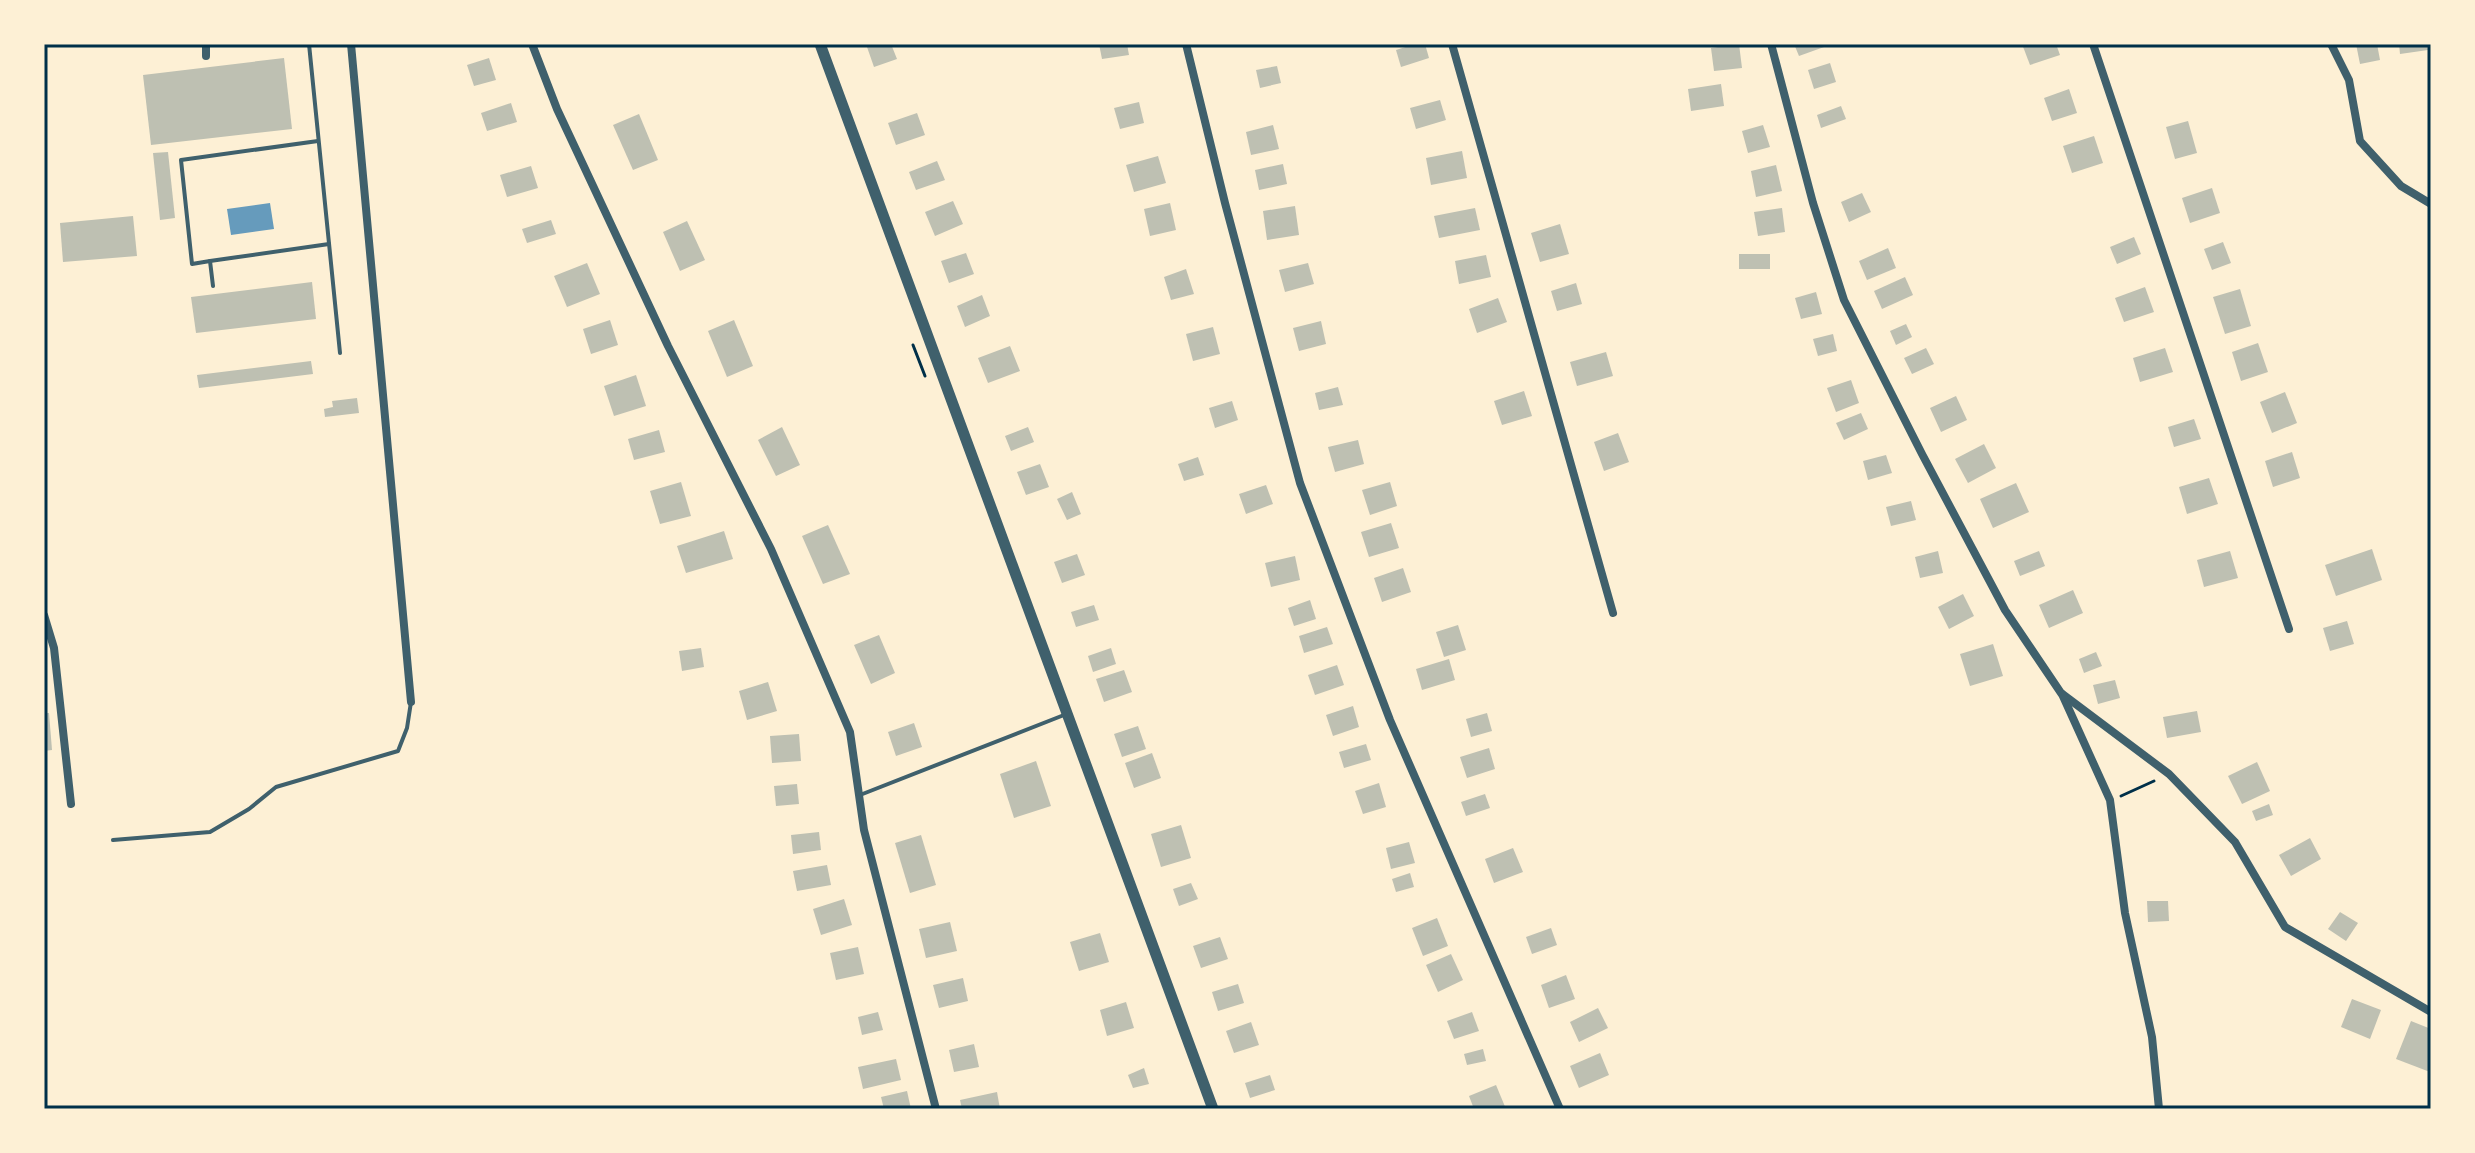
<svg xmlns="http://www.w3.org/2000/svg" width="2475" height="1153" viewBox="0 0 2475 1153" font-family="Lato,sans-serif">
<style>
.water{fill:#669bbc}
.building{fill:#bec0b2}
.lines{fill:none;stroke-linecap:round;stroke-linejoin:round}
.path{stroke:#003049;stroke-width:3}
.service{stroke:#3f606c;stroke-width:4}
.minor{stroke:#3f606c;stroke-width:8}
.tertiary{stroke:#3f606c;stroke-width:11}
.neatline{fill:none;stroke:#003049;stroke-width:3}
</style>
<rect width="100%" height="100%" fill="#fdf0d5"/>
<polygon class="water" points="270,203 274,229 231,235 227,209"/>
<g class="building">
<polygon points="875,44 891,44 897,59 874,67 867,47"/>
<polygon points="1099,44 1127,44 1129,55 1102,59"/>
<polygon points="1415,44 1425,44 1429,58 1401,67 1396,50"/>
<polygon points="1739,44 1742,68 1714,71 1711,48"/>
<polygon points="1794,44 1823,44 1824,47 1799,56"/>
<polygon points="2022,44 2056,44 2060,55 2030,65"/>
<polygon points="2356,44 2377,44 2380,60 2360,64"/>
<polygon points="2399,44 2427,44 2428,50 2400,54"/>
<polygon points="284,58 292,129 151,145 143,75"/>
<polygon points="489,58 496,80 474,86 467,65"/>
<polygon points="1830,63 1836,82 1814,89 1808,70"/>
<polygon points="1277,66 1281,83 1260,88 1256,70"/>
<polygon points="1721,84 1724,106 1691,111 1688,89"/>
<polygon points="2069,89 2077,113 2052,121 2044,98"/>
<polygon points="1440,100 1446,120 1416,129 1410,108"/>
<polygon points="1139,102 1144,123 1120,129 1114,108"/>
<polygon points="511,103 517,122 487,131 481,113"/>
<polygon points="1841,106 1846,119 1821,128 1817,115"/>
<polygon points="917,113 925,135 896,145 888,123"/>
<polygon points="639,114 658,160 633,170 613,125"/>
<polygon points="2188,121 2197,153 2175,159 2166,127"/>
<polygon points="1273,125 1279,149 1251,155 1246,132"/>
<polygon points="1763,125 1770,147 1748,153 1742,131"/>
<polygon points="2094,136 2103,163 2072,173 2063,146"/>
<polygon points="1462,151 1467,178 1431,185 1426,158"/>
<polygon points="168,152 175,218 160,220 153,153"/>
<polygon points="1158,156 1166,183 1134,192 1126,165"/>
<polygon points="937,161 945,180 916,190 909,172"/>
<polygon points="1283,164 1287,184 1259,190 1255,170"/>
<polygon points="1776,165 1782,191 1756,197 1751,171"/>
<polygon points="531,166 538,188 507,197 500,175"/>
<polygon points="2212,188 2220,213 2190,223 2182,198"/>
<polygon points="1862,193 1871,212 1849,222 1841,202"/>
<polygon points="953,201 963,224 935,236 925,212"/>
<polygon points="1170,203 1176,230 1150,236 1144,209"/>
<polygon points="1295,206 1299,235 1267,240 1263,211"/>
<polygon points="1475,208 1480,230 1439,238 1434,216"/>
<polygon points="1782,208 1785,232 1758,236 1754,212"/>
<polygon points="133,216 137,256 63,262 60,223"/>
<polygon points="551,220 556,234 527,243 522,229"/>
<polygon points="687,221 705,260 680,271 663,232"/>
<polygon points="1560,224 1569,254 1540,262 1531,233"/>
<polygon points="2134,237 2141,254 2117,264 2110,247"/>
<polygon points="2223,242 2231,263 2212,270 2204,249"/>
<polygon points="1888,248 1896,268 1867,280 1859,261"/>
<polygon points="966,253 974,274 949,283 941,261"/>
<rect x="1739" y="254" width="31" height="15"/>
<polygon points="1486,255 1491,277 1459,284 1455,261"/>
<polygon points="587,263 600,294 567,307 554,276"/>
<polygon points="1308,263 1314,284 1285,292 1279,270"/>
<polygon points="1186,269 1194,294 1171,300 1164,277"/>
<polygon points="1905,277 1913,295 1882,309 1874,291"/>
<polygon points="312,282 316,319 196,333 191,297"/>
<polygon points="1576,283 1582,304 1557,311 1551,291"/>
<polygon points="2145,287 2154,312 2124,322 2115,298"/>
<polygon points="2240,289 2251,326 2225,334 2213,297"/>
<polygon points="1816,292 1822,314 1801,319 1795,298"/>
<polygon points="982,295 990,316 965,327 957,306"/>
<polygon points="1498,298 1507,322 1477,333 1469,309"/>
<polygon points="610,320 618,345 591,354 583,329"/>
<polygon points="734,320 753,366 727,377 708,331"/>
<polygon points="1321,321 1326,344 1299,351 1293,328"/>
<polygon points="1906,324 1912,337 1896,345 1890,331"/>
<polygon points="1213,327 1220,354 1193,361 1186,334"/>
<polygon points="1833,334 1837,351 1818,356 1813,339"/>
<polygon points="2258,343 2268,372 2241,381 2232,352"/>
<polygon points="1010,346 1020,371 988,383 978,358"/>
<polygon points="1926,348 1934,364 1912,374 1904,358"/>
<polygon points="2165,348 2173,372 2140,382 2133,358"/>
<polygon points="1606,352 1613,376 1577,386 1570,362"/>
<polygon points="311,361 313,374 199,388 197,375"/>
<polygon points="636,375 646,406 614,416 604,386"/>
<polygon points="1851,380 1859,403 1836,412 1827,388"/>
<polygon points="1338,387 1343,405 1319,410 1315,393"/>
<polygon points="1524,391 1532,416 1502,425 1494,401"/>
<polygon points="2285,392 2297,423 2272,433 2260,402"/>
<polygon points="1956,396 1967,420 1941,432 1930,408"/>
<polygon points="357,398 359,413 325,417 324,409 333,407 332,401"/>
<polygon points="1232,401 1238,420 1215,428 1209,408"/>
<polygon points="1861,413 1868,429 1844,440 1836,423"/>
<polygon points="2194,419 2201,439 2174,447 2168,427"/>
<polygon points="782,427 800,465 776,476 758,440"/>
<polygon points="1028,427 1034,442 1011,451 1005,436"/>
<polygon points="659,430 665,452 634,460 628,439"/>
<polygon points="1618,433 1629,462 1604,471 1594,442"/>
<polygon points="1358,440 1364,464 1335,472 1328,447"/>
<polygon points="1984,444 1996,468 1968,483 1955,459"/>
<polygon points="2292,452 2300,478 2273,487 2265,461"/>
<polygon points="1886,455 1892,473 1868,480 1863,461"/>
<polygon points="1198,457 1204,475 1184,481 1178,464"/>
<polygon points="1040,464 1049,487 1026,495 1017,472"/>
<polygon points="2209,478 2218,504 2187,514 2179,487"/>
<polygon points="681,482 691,516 660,524 650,491"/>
<polygon points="1390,482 1397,506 1370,515 1362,490"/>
<polygon points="2016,483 2029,512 1993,528 1980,499"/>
<polygon points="1266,485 1273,504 1246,514 1239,494"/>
<polygon points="1072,492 1081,514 1067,520 1057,499"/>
<polygon points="1911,501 1916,520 1891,526 1886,507"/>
<polygon points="1391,523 1399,548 1369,557 1361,532"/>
<polygon points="828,525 850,574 823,584 802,536"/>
<polygon points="724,531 733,559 686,573 677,546"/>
<polygon points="2372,549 2382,580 2336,596 2325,565"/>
<polygon points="1938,551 1943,573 1920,578 1915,557"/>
<polygon points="2039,551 2045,566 2020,576 2014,561"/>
<polygon points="2230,551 2238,578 2204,587 2197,560"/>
<polygon points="1077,554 1085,575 1062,583 1054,562"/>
<polygon points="1295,556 1300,580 1271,587 1265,563"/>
<polygon points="1403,568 1411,592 1382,602 1374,578"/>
<polygon points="2073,590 2083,613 2049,628 2039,605"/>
<polygon points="1963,594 1974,616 1949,629 1938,607"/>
<polygon points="1310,600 1316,619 1294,626 1288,608"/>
<polygon points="1094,605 1099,620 1076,627 1071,612"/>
<polygon points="2347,621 2354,644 2330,651 2323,628"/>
<polygon points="1458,625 1466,650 1444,657 1436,632"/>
<polygon points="1327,627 1333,644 1304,653 1299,636"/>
<polygon points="879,635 895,673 871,684 854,645"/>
<polygon points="1993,644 2003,676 1970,686 1960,654"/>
<polygon points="701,648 704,667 682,671 679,651"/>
<polygon points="1111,648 1116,664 1093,672 1088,656"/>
<polygon points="2096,652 2102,666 2084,673 2079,659"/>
<polygon points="1449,659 1455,680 1422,690 1416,669"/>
<polygon points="1337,665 1344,685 1315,695 1308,675"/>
<polygon points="1124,670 1132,692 1104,702 1096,679"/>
<polygon points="2115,680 2120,698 2098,704 2093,685"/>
<polygon points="768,682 777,711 747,720 739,691"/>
<polygon points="1353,706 1359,727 1333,736 1326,715"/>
<polygon points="2197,711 2201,732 2167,738 2163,717"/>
<polygon points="44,713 49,713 52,750 44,751"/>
<polygon points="1487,713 1492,731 1471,737 1466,719"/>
<polygon points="914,723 922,747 896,756 888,732"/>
<polygon points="1138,726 1146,749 1122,757 1114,734"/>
<polygon points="799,734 801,761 772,763 770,736"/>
<polygon points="1366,744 1371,760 1344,768 1339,752"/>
<polygon points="1489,748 1495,769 1467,778 1460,757"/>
<polygon points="1152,753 1161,778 1134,788 1125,763"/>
<polygon points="1036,761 1051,806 1014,818 1000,774"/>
<polygon points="2257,762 2270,791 2242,804 2228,776"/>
<polygon points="1379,783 1386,807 1363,814 1355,791"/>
<polygon points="797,784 799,804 776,806 774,786"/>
<polygon points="1485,794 1490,808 1466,816 1461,802"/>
<polygon points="2269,804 2273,815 2256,821 2252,811"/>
<polygon points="1181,825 1191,858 1161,867 1151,834"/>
<polygon points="819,832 821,850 793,854 791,835"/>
<polygon points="921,835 936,885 910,893 895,843"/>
<polygon points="2310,838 2321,859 2291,876 2279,855"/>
<polygon points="1409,842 1415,863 1391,869 1386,848"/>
<polygon points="1513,848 1523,872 1494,883 1485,859"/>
<polygon points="827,865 831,885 797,891 793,871"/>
<polygon points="1410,873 1414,887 1396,892 1392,879"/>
<polygon points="1191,883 1198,899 1179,906 1173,889"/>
<polygon points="844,899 852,925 821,935 813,909"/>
<polygon points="2147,901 2168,901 2169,921 2148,922"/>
<polygon points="2340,912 2358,923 2346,941 2328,929"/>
<polygon points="1437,918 1448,946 1423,956 1412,928"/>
<polygon points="950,922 957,951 926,958 919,929"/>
<polygon points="1551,928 1557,945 1532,954 1526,937"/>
<polygon points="1100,933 1109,962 1079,971 1070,942"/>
<polygon points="1220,937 1228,959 1201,968 1193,946"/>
<polygon points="858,947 864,974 836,980 830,953"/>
<polygon points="1451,954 1463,980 1438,992 1426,965"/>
<polygon points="1566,975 1575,999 1549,1008 1541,985"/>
<polygon points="963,978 968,1001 939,1008 933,985"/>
<polygon points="1238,984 1244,1003 1218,1011 1212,992"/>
<polygon points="2352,999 2381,1010 2370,1039 2341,1027"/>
<polygon points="1126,1002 1134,1028 1107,1036 1100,1010"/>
<polygon points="1598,1008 1608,1028 1579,1042 1570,1022"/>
<polygon points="878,1012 883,1030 862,1035 858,1017"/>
<polygon points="1472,1012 1479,1031 1454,1039 1447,1021"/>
<polygon points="2411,1021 2431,1029 2430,1072 2396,1059"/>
<polygon points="1251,1022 1259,1045 1234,1053 1226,1031"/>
<polygon points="974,1044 979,1067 954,1072 949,1050"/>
<polygon points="1483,1049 1486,1061 1467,1065 1464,1054"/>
<polygon points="1600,1053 1609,1075 1579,1088 1570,1066"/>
<polygon points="896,1059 901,1080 863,1089 858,1067"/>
<polygon points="1144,1068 1149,1084 1133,1088 1128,1075"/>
<polygon points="1270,1075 1275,1090 1250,1098 1245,1083"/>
<polygon points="1496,1085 1506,1109 1474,1109 1469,1096"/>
<polygon points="907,1091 911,1109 884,1109 881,1097"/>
<polygon points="997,1092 1000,1109 962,1109 960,1100"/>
</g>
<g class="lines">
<g class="path">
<polyline points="913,345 925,376"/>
<polyline points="2121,796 2154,781"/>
</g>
<g class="service">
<polyline points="309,44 340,353"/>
<polyline points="210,261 192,264 181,160 318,141"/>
<polyline points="213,286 210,261 329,244"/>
<polyline points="860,795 1064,715"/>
<polyline points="113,840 210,832 249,809 276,787 398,751 407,728 411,702"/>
</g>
<g class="minor">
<polyline points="206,44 206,56"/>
<polyline points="351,44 411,702"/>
<polyline points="532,44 557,109 668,346 771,549 850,732 864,830 936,1109"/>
<polyline points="1186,44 1225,203 1300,483 1390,720 1560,1109"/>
<polyline points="1452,44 1613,613"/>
<polyline points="1771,44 1813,203 1844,300 1922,454 2005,610 2061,693 2169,774 2235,842 2285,927 2431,1012"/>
<polyline points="2093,44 2289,629"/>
<polyline points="2331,44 2349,80 2360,141 2401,186 2431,204"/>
<polyline points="44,615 54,648 71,804"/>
<polyline points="2062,694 2110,800 2125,913 2152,1037 2159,1109"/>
</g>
<polyline class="tertiary" points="820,44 1213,1109"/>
</g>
<rect width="2475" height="1153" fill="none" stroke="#fdf0d5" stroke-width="92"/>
<rect x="46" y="46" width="2383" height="1061" class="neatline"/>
</svg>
